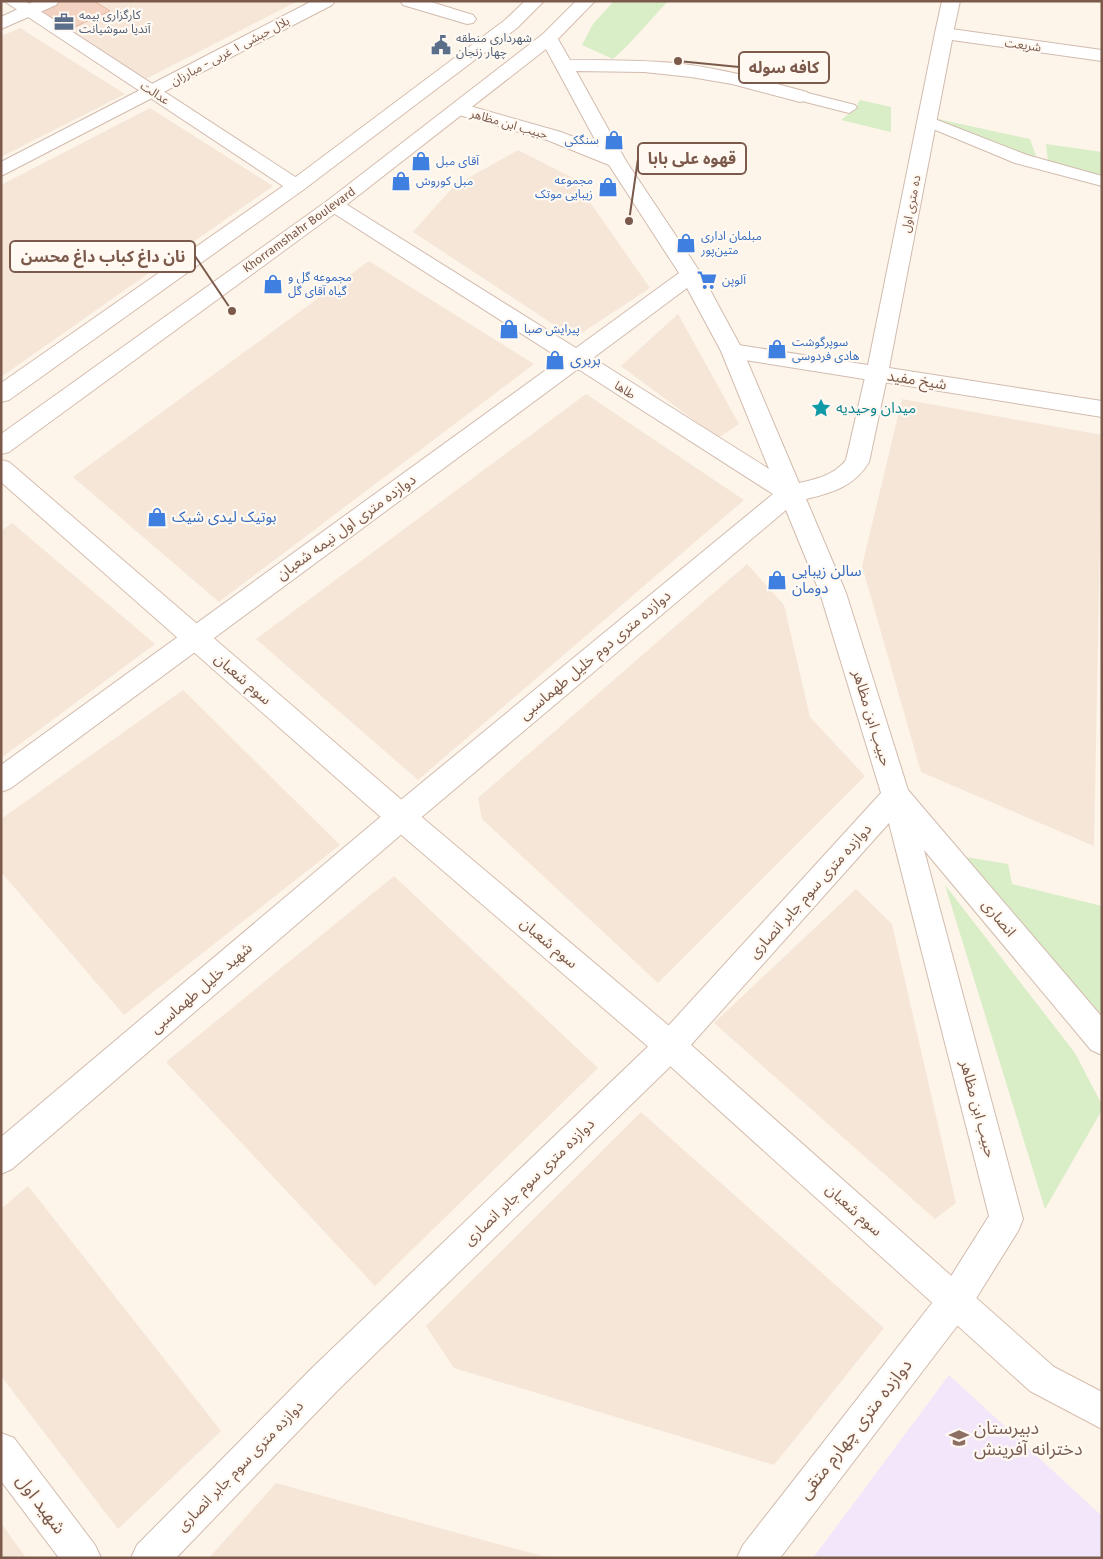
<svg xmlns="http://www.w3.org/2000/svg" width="1103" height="1559" viewBox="0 0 1103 1559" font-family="'Fira Sans','Noto Sans Arabic',sans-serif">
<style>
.residential{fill:#f6e6d8}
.education{fill:#f2e7fa}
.green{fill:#d9edc7}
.building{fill:#f4d2c1;stroke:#e8b6a0}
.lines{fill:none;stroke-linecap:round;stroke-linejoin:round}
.pedestrian-casing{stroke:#d2bbae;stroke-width:2}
.minor-casing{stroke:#d2bbae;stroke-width:2}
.tertiary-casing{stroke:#d2bbae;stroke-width:2}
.secondary-casing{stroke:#d7bdae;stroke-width:2}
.pedestrian{fill:#fff;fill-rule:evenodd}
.minor{fill:#fff;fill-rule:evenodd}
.tertiary{fill:#fff;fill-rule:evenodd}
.secondary{fill:#fff;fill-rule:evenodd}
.labels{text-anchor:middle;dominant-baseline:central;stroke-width:4.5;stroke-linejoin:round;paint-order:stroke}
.far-service-label{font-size:12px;fill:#4e5e75;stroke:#fff9f2;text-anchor:start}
.far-street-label{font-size:12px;fill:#7b594b;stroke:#fff9f2}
.far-shop-label{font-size:12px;fill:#366cbe;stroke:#fff9f2;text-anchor:start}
.shop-label{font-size:15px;fill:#366cbe;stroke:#fff9f2;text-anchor:start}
.street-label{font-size:15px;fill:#7b594b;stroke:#fff9f2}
.culture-label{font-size:15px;fill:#0d838f;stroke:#fff9f2;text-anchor:start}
.near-education-label{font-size:18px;fill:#785e54;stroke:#fff9f2;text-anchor:start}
.near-street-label{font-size:18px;fill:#7b594b;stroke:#fff9f2}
.leader{fill:none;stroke:#7b594b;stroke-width:2}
.callout-dot{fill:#7b594b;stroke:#fff9f2;stroke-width:2}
.callout{fill:#fff9f2;stroke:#7b594b;stroke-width:2}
.callout-label{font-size:16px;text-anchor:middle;font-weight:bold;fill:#7b594b}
</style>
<rect width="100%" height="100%" fill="#fdf5ea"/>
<g class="residential">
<polygon points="50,1 298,1 138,83 29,12"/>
<polygon points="20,28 125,94 1,157 1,36"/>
<polygon points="150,108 273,186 1,377 1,185"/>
<polygon points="518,150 573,178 650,288 574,338 413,232 454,186"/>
<polygon points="369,261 534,364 219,602 73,477"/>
<polygon points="678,314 739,424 718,438 621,366"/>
<polygon points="586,394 744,500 418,780 256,639"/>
<polygon points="902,399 1102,435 1094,846 921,772 862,566"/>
<polygon points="12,523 155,644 1,758 1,531"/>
<polygon points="747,564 784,605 810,717 865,776 658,983 482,819 478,798"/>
<polygon points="183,690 340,845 124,1015 1,872 1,819"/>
<polygon points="394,876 598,1068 375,1286 166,1062"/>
<polygon points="856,889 892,924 956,1203 935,1219 714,1023"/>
<polygon points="641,1112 884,1328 774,1465 454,1368 426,1326"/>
<polygon points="28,1186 221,1431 118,1529 1,1376 1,1209"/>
<polygon points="276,1483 494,1543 550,1558 209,1558"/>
<polygon points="1,1523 26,1558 1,1558"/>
</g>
<polygon class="education" points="949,1375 1102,1516 1102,1558 813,1558"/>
<g class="green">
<polygon points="614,1 668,1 628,45 613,59 582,45 593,24"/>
<polygon points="860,100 891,107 891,132 841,120 855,109"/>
<polygon points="938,119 1030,139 1037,159 958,130"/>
<polygon points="1046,144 1102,152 1102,176 1048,162"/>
<polygon points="959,856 1008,864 1012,884 1102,906 1102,1015"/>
<polygon points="945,885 1075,1053 1102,1105 1102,1110 1045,1209"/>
</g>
<polygon class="building" points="50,1 94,1 110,11 61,33 29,12"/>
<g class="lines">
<defs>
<g id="pedestrian">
<polygon points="800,91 855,105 857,108 849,113 794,99 792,96"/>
<polygon points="927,116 1027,155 1102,176 1102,186 1015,163 921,124 919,121 921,118"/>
</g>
<g id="minor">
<polygon points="35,1 59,1 56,5 1,29 1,17"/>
<polygon points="312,1 335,1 332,5 1,176 1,162"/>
<polygon points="400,1 428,1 473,15 476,19 473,23 467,24 403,5"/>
<polygon points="942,1 960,1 953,33 950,37 938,37 935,33"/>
<path d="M549,33l6,1 15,26c35,0 70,0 105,3 45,5 88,17 132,29l2,4 -2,4 -7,2 -68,-18 -41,-7 -47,-5 -68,-1 50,90 76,114 41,76 56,132c18,-4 35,-8 47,-23l20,-87 3,-5 8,-3 8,3 3,5 -19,89c-14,24 -37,31 -63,37l40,94 62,197 194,227v38l-11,-5 -167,-200 99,369 -5,12 -51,82 -187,245h-43l6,-13 200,-256 46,-73 -100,-393 -208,233 -344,335 -161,167h-45l6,-13 176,-178 346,-331 222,-243 -61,-200 -34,-83 -375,316 -399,343 -11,5v-37l390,-329 382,-314 -195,-125 -567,419 -10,4v-27l560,-406 -234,-150 -3,-4 3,-4 7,-2 7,2 235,147 103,-75 -70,-108 -62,-25 -95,-27 -2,-4 2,-4h14l95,27 38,15 -59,-109 3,-4zM687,288l34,63 48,118 -176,-111z"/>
<polygon points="1,1433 14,1438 95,1545 101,1558 59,1558 1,1481"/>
</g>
<g id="tertiary">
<polygon points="4,1 25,1 303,182 306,186 303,190 296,192 289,190"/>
<polygon points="944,28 1102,50 1102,61 952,40 889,368 1102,401 1102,417 732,358 724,356 721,351 724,346 732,344 868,365 935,33 938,29"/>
</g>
<g id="secondary">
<polygon points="525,1 544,1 517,28 303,190 9,400 1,402 1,383 289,182 505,20"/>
<polygon points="576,1 595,1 555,42 341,209 9,452 1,454 1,434 327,201 543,34"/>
<polygon points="1,460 9,462 411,808 681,1036 1054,1367 1102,1392 1102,1429 1030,1391 659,1056 391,826 1,482"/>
</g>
</defs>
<use href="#pedestrian" class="pedestrian-casing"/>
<use href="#minor" class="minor-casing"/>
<use href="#tertiary" class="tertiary-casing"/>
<use href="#secondary" class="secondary-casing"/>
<use href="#pedestrian" class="pedestrian"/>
<use href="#minor" class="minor"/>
<use href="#tertiary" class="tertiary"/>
<use href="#secondary" class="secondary"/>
</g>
<defs>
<symbol id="office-bare" viewBox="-9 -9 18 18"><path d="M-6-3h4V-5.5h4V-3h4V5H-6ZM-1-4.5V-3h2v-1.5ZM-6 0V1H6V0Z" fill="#5c6f8a" stroke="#fff9f2" stroke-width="2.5" paint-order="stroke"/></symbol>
<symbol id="civic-bare" viewBox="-9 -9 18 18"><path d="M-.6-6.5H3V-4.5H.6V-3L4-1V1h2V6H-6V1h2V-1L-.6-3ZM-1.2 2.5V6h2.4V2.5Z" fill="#5c6f8a" stroke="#fff9f2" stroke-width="2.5" paint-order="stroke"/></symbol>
<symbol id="shop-bare" viewBox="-9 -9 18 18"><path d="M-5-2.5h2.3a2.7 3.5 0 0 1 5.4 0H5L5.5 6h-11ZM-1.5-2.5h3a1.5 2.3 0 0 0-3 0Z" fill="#3f7fe0" stroke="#fff9f2" stroke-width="2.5" paint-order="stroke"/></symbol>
<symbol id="supermarket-bare" viewBox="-9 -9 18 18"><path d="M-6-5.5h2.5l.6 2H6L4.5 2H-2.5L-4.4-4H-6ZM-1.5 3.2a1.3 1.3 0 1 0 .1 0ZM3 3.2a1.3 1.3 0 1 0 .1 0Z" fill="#3f7fe0" stroke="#fff9f2" stroke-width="2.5" paint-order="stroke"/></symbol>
<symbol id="sight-bare" viewBox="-9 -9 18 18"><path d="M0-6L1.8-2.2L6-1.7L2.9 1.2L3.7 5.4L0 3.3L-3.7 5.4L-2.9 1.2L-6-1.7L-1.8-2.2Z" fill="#0f9aa8" stroke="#fff9f2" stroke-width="2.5" paint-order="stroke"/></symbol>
<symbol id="school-bare" viewBox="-9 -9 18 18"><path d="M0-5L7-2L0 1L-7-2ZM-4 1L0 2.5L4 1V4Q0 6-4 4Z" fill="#8d6e63" stroke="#fff9f2" stroke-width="2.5" paint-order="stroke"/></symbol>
</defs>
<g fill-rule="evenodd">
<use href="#office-bare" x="50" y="8" width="28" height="28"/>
<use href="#civic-bare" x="427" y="31" width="28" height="28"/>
<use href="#shop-bare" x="600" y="126" width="28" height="28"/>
<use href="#shop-bare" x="407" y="147" width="28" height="28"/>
<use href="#shop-bare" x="387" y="167" width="28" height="28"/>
<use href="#shop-bare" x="594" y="173" width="28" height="28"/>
<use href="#shop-bare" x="672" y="229" width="28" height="28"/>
<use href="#supermarket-bare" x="693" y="266" width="28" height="28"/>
<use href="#shop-bare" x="259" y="270" width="28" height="28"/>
<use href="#shop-bare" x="495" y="315" width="28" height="28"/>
<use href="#shop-bare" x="763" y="335" width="28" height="28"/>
<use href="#shop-bare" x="541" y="346" width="28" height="28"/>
<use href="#sight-bare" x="807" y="394" width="28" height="28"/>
<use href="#shop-bare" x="143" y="503" width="28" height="28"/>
<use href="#shop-bare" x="763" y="566" width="28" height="28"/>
<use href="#school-bare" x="945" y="1424" width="28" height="28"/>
</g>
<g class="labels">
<g class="far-service-label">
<text x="79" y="15">کارگزاری بیمه<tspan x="79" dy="14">آندیا سوشیانت</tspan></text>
<text x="456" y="38">شهرداری منطقه<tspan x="456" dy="14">چهار زنجان</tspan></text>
</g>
<g class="far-street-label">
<text transform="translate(1023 45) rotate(8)">شریعت</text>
<text transform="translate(230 51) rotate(-28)">بلال حبشی ۱ غربی - مبارزان</text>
<text transform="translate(155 93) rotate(33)">عدالت</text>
<text transform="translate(509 124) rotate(16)">حبیب ابن مظاهر</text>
<text transform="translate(911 204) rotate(-79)">ده متری اول</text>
<text transform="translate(299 230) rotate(-36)">Khorramshahr Boulevard</text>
<text transform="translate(625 390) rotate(32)">طاها</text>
</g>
<g class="far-shop-label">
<text x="599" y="140" text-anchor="end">سنگکی</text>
<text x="436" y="161">آقای مبل</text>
<text x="593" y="180" text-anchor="end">مجموعه<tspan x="593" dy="14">زیبایی موتک</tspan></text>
<text x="416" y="181">مبل کوروش</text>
<text x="701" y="236">مبلمان اداری<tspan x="701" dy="14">متین‌پور</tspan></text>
<text x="288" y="277">مجموعه گل و<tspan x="288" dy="14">گیاه آقای گل</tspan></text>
<text x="722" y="280">آلوپن</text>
<text x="524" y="329">پیرایش صبا</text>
<text x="792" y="342">سوپرگوشت<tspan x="792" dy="14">هادی فردوسی</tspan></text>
</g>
<g class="shop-label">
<text x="570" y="360">بربری</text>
<text x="172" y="517">بوتیک لیدی شیک</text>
<text x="792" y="571">سالن زیبایی<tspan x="792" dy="17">دومان</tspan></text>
</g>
<g class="street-label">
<text transform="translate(917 380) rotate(9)">شیخ مفید</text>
<text transform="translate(346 527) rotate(-36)">دوازده متری اول نیمه شعبان</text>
<text transform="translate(595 655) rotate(-40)">دوازده متری دوم خلیل طهماسبی</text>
<text transform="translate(243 679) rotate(41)">سوم شعبان</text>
<text transform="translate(872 718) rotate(73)">حبیب ابن مظاهر</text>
<text transform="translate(810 891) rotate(-48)">دوازده متری سوم جابر انصاری</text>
<text transform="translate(999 918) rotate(50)">انصاری</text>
<text transform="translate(549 943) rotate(40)">سوم شعبان</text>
<text transform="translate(201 988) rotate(-41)">شهید خلیل طهماسبی</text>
<text transform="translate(978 1109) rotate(75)">حبیب ابن مظاهر</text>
<text transform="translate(529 1182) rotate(-44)">دوازده متری سوم جابر انصاری</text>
<text transform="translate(854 1210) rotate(42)">سوم شعبان</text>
<text transform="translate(240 1466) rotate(-46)">دوازده متری سوم جابر انصاری</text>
</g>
<g class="culture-label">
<text x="836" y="408">میدان وحیدیه</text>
</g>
<g class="near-education-label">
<text x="974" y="1428">دبیرستان<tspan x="974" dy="21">دخترانه آفرینش</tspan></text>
</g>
<g class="near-street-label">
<text transform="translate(855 1429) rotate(-52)">دوازده متری چهارم متقی</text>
<text transform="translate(41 1504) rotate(53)">شهید اول</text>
</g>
</g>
<path class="leader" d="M678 61L739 67M629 221L638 159M232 311L195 256"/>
<g class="callout-dot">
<circle cx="678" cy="61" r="5"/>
<circle cx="629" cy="221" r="5"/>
<circle cx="232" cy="311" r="5"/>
</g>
<g class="callout">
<rect x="739" y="52" width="90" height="31" rx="5"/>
<rect x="638" y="143" width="108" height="31" rx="5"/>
<rect x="10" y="241" width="185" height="31" rx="5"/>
</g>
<g class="callout-label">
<text x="784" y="73">کافه سوله</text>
<text x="692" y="164">قهوه علی بابا</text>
<text x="103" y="262">نان داغ کباب داغ محسن</text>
</g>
<rect width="1103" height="1559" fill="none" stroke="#7b594b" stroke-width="5"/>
</svg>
